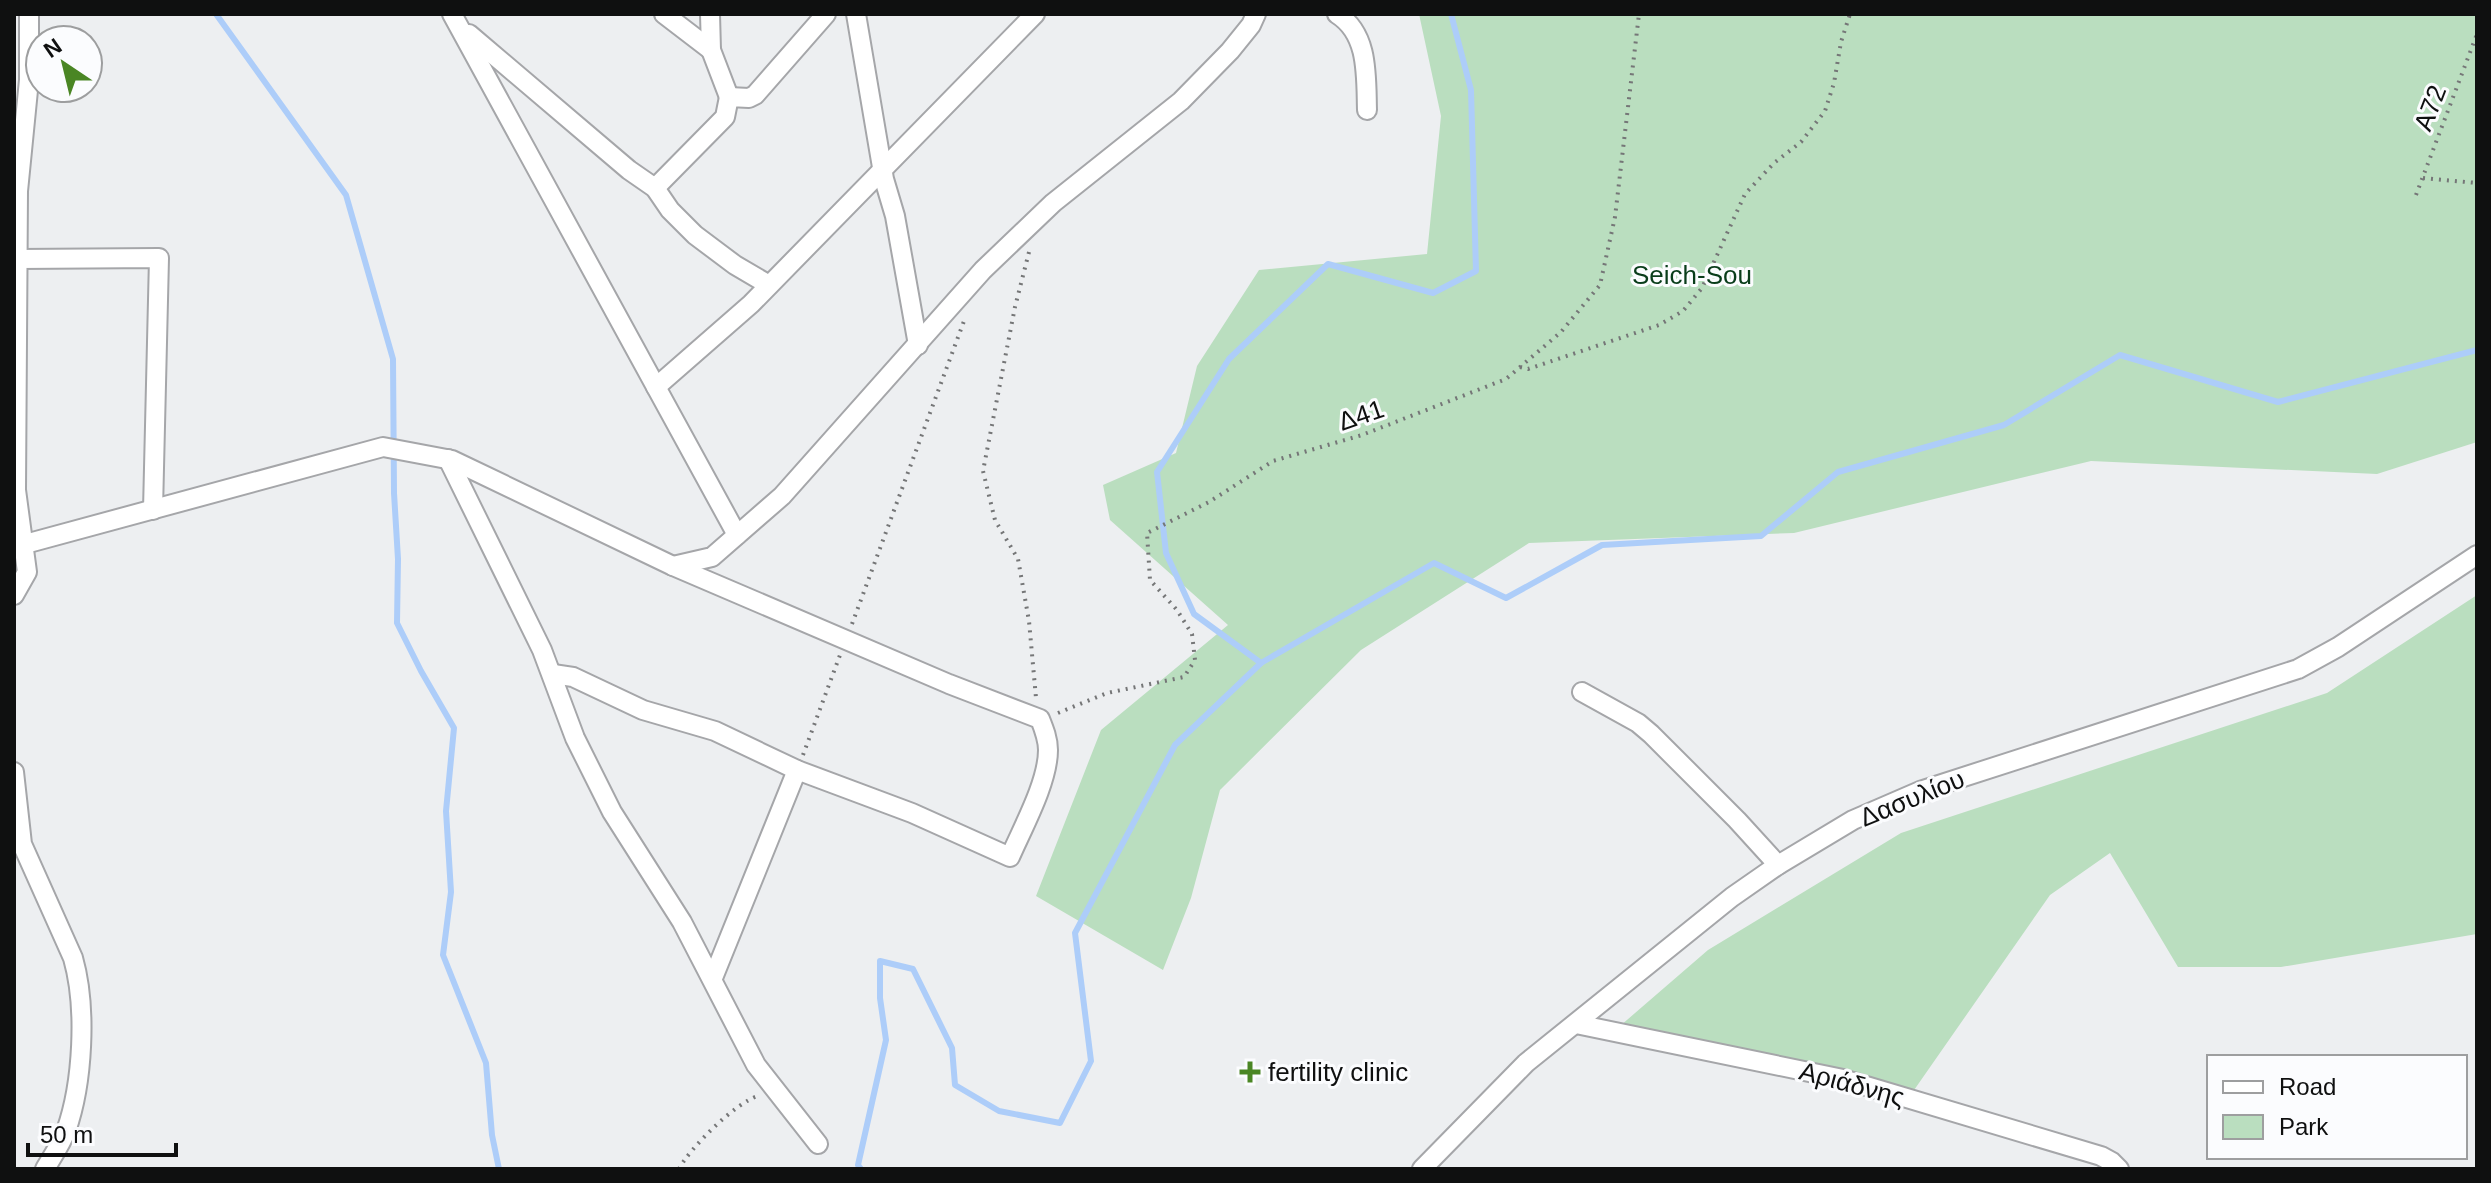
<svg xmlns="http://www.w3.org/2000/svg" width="2491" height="1183" viewBox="0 0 2491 1183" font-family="Helvetica,sans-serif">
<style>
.green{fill:#badebf}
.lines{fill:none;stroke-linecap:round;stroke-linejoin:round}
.stream{stroke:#adcdf9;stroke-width:6}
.street-casing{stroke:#a5a6a9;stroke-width:22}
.path{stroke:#757677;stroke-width:4;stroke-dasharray:2 6;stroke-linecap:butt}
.street{stroke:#fff;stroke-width:18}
.poi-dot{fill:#4a8624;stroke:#fbfcfe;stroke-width:3}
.labels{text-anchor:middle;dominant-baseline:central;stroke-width:6;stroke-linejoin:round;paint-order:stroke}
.street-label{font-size:26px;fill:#0f1010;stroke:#fbfcfe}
.park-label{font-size:26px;fill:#093d1a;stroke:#fbfcfe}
.poi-label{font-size:26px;fill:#0f1010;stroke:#fbfcfe;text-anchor:start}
</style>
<rect width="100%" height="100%" fill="#edeff1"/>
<g class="green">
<polygon points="1419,14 2477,14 2477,442 2377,474 2091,461 1794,533 1529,543 1361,650 1220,790 1191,898 1163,970 1036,896 1101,730 1228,625 1110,520 1103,485 1176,453 1197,366 1259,270 1427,254 1441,116"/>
<polygon points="2477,595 2477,934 2281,967 2178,967 2110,853 2050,895 1912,1093 1829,1067 1654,1036 1620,1026 1708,950 1901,833 2327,693"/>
</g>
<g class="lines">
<g class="stream">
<polyline points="216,14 346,195 393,359 394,493 398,559 397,623 421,671 454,728 446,811 451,892 443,955 486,1063 492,1135 499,1169"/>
<polyline points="1261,663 1434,563 1506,598 1602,545 1761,536 1838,472 2004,425 2120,355 2278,402 2477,350"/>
<polyline points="861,1169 858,1165 886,1040 880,998 880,961 913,969 952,1048 955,1085 999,1111 1060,1123 1091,1061 1075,933 1175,745 1261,663 1194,614 1166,553 1157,472 1229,359 1328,264 1433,293 1476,271 1471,90 1451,14"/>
</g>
<defs>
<g id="street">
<polyline points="452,14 737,535"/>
<polyline points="664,14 711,50"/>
<polyline points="710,14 711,50 729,97"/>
<polyline points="856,14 884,179 895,216 918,345"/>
<path d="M1337,14c32,20 29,62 30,96"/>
<polyline points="469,34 629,170 655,188 670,210 695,235 735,265 769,285"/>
<polyline points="655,188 725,117 729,97 749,98 755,95 826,14"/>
<polyline points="18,259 159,258 153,510"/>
<polyline points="656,387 751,304 1035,14"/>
<polyline points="448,459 542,650 575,738 612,812 682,922 756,1065 818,1144"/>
<path d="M14,547l369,-100 69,13 221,106 276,118 91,35c4,10 8,20 8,31 0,32 -25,77 -38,107l-98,-44 -115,-43 -82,-39 -72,-21 -70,-33 -20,-3"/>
<polyline points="673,566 712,557 782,496 983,270 1053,203 1181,101 1230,51 1251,25 1256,14"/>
<polyline points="14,595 27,572 16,490 18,191 29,80 29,14"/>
<polyline points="1582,692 1638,723 1651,734 1737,820 1778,865"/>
<path d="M14,772l8,72 51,114c14,49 10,125 -7,173 -5,13 -14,26 -21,38"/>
<polyline points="713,978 797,770"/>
<polyline points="1576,1024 1843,1079 2101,1156 2112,1162 2119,1169"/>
<polyline points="1422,1169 1526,1063 1732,897 1778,865 1853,820 1920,791 2298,669 2338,647 2477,555"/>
</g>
</defs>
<use href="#street" class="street-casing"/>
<g class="path">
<polyline points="2423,178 2477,183"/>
<polyline points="2416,195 2477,34"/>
<polyline points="1029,252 1015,307 983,471 995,520 1018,559 1029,621 1036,698"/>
<polyline points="1520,367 1528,369 1659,325 1683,311 1702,288 1745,194 1774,163 1801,142 1825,111 1834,83 1841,42 1850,14"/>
<polyline points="852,624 964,321"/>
<polyline points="1058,713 1107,693 1184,677 1195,660 1192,634 1177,610 1150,580 1147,533 1209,502 1273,461 1362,435 1506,379 1561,332 1600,285 1615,217 1639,14"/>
<polyline points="803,755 840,655"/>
<path d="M679,1169c10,-20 57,-67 79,-73"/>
</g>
<use href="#street" class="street"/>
</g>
<path class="poi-dot" d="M1246 1060h8v8h8v8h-8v8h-8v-8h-8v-8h8z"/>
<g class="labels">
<g class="street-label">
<text transform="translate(2430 108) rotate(-69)">Α72</text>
<text transform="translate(1361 415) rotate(-19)">Δ41</text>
<text transform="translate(1912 798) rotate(-22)">Δασυλίου</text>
<text transform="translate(1852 1084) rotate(15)">Αριάδνης</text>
</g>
<g class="park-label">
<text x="1692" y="275">Seich-Sou</text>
</g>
<g class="poi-label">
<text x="1268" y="1072">fertility clinic</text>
</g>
</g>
<rect width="2491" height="1183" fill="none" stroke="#0f1010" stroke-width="32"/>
<rect x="2207" y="1055" width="260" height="104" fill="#fbfcfe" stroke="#9d9e9f" stroke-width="2"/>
<rect x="2223" y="1081" width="40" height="12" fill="#ffffff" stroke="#9d9e9f" stroke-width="2"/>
<text x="2279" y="1095" font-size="24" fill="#0f1010">Road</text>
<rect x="2223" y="1115" width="40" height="24" fill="#badebf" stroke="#9d9e9f" stroke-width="2"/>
<text x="2279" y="1135" font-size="24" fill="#0f1010">Park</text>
<g transform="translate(64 64) rotate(325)"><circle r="38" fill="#fbfcfe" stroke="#9d9e9f" stroke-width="2"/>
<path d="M0-6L14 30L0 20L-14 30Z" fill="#4a8624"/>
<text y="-12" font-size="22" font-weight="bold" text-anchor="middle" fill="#0f1010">N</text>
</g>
<path d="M28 1143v12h148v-12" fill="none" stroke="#0f1010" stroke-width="4"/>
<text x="40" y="1143" font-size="24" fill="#0f1010" stroke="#fbfcfe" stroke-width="6" paint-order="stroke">50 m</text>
</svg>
